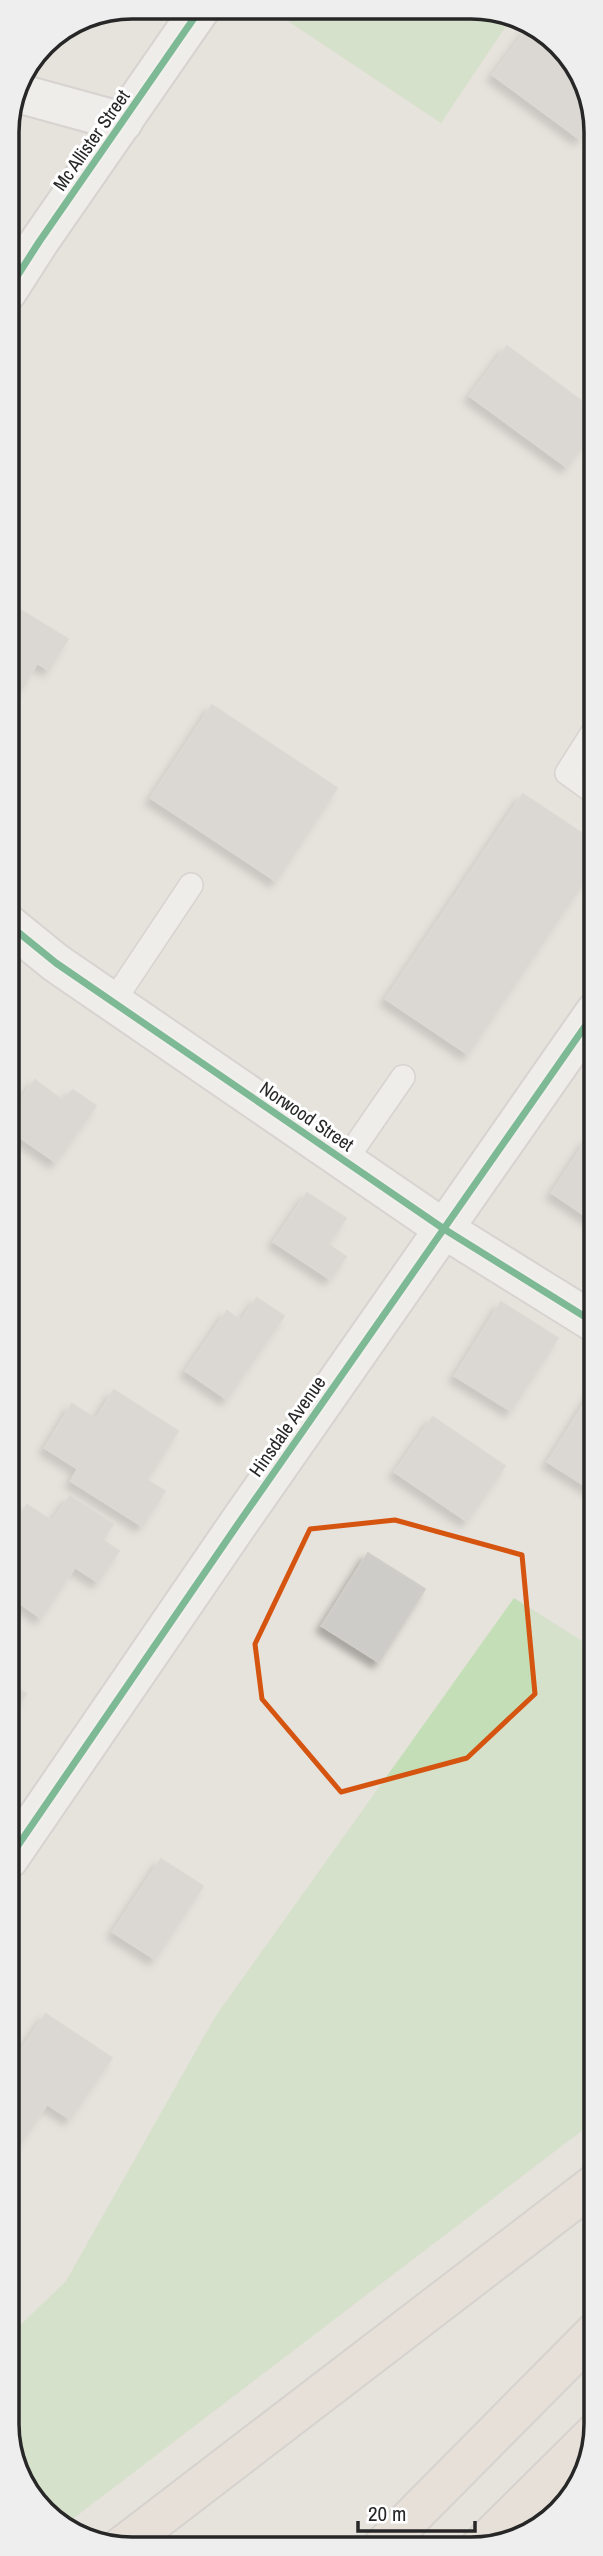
<svg xmlns="http://www.w3.org/2000/svg" width="603" height="2556" viewBox="0 0 603 2556" font-family="'Archivo Narrow',sans-serif">
<style>
.green{fill:#c4dfb7}
.building{fill:#ceccc8;stroke:#d0cec9;stroke-width:2;filter:url(#shadow)}
.lines{fill:none;stroke-linecap:round;stroke-linejoin:round}
.service-casing{stroke:#c3c1c1;stroke-width:26}
.minor-casing{stroke:#c3c1c1;stroke-width:42}
.motorway-casing{stroke:#c3c1bf;stroke-width:42}
.service{stroke:#fbfbfa;stroke-width:23}
.minor{stroke:#fbfbfa;stroke-width:38}
.motorway{stroke:#e7ddd3;stroke-width:38}
.cycleway-casing{stroke:#fff;stroke-width:11}
.cycleway{stroke:#00873e;stroke-width:7}
.marked{fill:none;stroke:#d5540f;stroke-width:5;stroke-linejoin:round}
.labels{text-anchor:middle;dominant-baseline:central;stroke-width:6;stroke-linejoin:round;paint-order:stroke}
.street-label{font-size:19px;fill:#272727;stroke:#fff}
.rim{fill:none;stroke:#272727;stroke-width:3.5}
</style>
<defs>
<filter id="shadow"><feDropShadow dx="-6" dy="6" stdDeviation="3.5" flood-color="#0004"/></filter>
</defs>
<rect width="100%" height="100%" fill="#e6e2dc"/>
<g class="green">
<polygon points="270,9 503,11 512,17 441,123"/>
<polygon points="514,1598 595,1649 596,2120 66,2524 43,2512 8,2441 8,2337 66,2281 215,2017"/>
</g>
<g class="building">
<polygon points="528,28 568,58 595,115 595,119 580,139 493,75"/>
<polygon points="507,346 595,411 595,429 567,467 470,396"/>
<polygon points="17,608 68,639 49,670 37,663 22,689 7,680 7,624"/>
<polygon points="212,705 337,788 276,881 151,798"/>
<polygon points="523,794 595,842 595,865 468,1054 386,999"/>
<polygon points="35,1080 62,1100 73,1090 96,1106 56,1162 8,1129 8,1119"/>
<polygon points="588,1138 595,1143 595,1222 552,1193"/>
<polygon points="307,1193 346,1218 328,1244 346,1257 330,1279 274,1242"/>
<polygon points="257,1298 284,1316 227,1399 186,1371 227,1311 241,1321"/>
<polygon points="501,1302 558,1338 511,1411 455,1376"/>
<polygon points="594,1388 595,1389 595,1492 548,1462"/>
<polygon points="114,1390 178,1431 147,1480 165,1491 142,1526 71,1481 78,1469 45,1448 72,1404 96,1419"/>
<polygon points="433,1417 505,1466 467,1521 395,1472"/>
<polygon points="70,1496 113,1524 103,1540 119,1551 98,1582 75,1567 41,1618 17,1601 8,1615 8,1535 27,1505 52,1521"/>
<polygon points="368,1553 425,1589 379,1662 322,1626"/>
<polygon points="8,1682 26,1694 8,1720"/>
<polygon points="161,1859 203,1886 155,1959 113,1932"/>
<polygon points="46,2014 112,2058 70,2119 47,2104 11,2158 8,2156 8,2059 13,2062"/>
</g>
<g class="lines">
<defs>
<g id="service">
<polyline points="595,729 567,773 595,793"/>
<polyline points="113,1002 191,885"/>
<polyline points="345,1161 403,1077"/>
</g>
<g id="minor">
<polyline points="21,94 123,122"/>
<polyline points="7,292 39,242 201,8"/>
<polyline points="8,924 56,963 444,1229 595,1323"/>
<polyline points="8,1860 238,1524 595,1012"/>
</g>
<g id="motorway">
<polyline points="121,2547 596,2183"/>
<polyline points="382,2547 596,2331"/>
<polyline points="479,2548 595,2433"/>
</g>
</defs>
<use href="#service" class="service-casing"/>
<use href="#minor" class="minor-casing"/>
<use href="#motorway" class="motorway-casing"/>
<use href="#service" class="service"/>
<use href="#minor" class="minor"/>
<use href="#motorway" class="motorway"/>
<defs>
<g id="cycleway">
<polyline points="7,292 39,242 201,8"/>
<polyline points="8,924 56,963 444,1229 595,1323"/>
<polyline points="8,1860 238,1524 595,1012"/>
</g>
</defs>
<use href="#cycleway" class="cycleway-casing"/>
<use href="#cycleway" class="cycleway"/>
</g>
<path d="M0 0H603V2556H0ZM395,1520l127,35 13,139 -68,64 -126,34 -79,-93 -7,-55 55,-115z" fill="#e6e2dc" fill-opacity=".55" fill-rule="evenodd"/>
<path class="marked" d="M395,1520l127,35 13,139 -68,64 -126,34 -79,-93 -7,-55 55,-115z"/>
<g class="labels">
<g class="street-label">
<text transform="translate(91 140) rotate(-55)">Mc Allister Street</text>
<text transform="translate(307 1116) rotate(34)">Norwood Street</text>
<text transform="translate(287 1426) rotate(-55)">Hinsdale Avenue</text>
</g>
</g>
<path d="M0 0H603V2556H0ZM132 19H471A113 113 0 0 1 584 132V2424A113 113 0 0 1 471 2537H132A113 113 0 0 1 19 2424V132A113 113 0 0 1 132 19Z" fill="#eee" fill-rule="evenodd"/>
<path class="rim" d="M132 19H471A113 113 0 0 1 584 132V2424A113 113 0 0 1 471 2537H132A113 113 0 0 1 19 2424V132A113 113 0 0 1 132 19Z"/>
<path d="M358 2521v10h117v-10" fill="none" stroke="#272727" stroke-width="3.5"/>
<text x="368" y="2521" font-size="21" fill="#272727" stroke="#ffffff" stroke-width="5" paint-order="stroke">20 m</text>
</svg>
